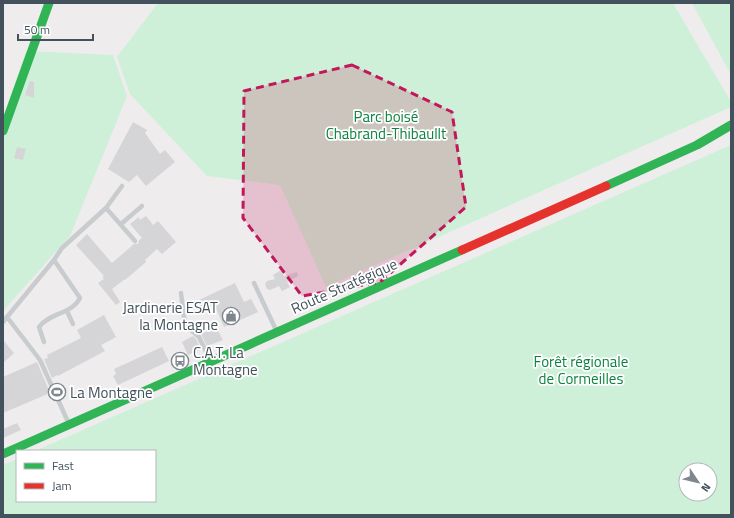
<svg xmlns="http://www.w3.org/2000/svg" width="734" height="518" viewBox="0 0 734 518" font-family="'Titillium Web',sans-serif">
<style>
.green{fill:#cef0d8;fill-rule:evenodd}
.building{fill:#d5d5d7}
.lines{fill:none;stroke-linecap:round;stroke-linejoin:round}
.lane{stroke:#c8ccce;stroke-width:4.5}
.fast{stroke:#30b455;stroke-width:9}
.jam{stroke:#e5322d;stroke-width:9}
.marked{fill:#c2185b;fill-opacity:0.2;stroke:#c2185b;stroke-width:3;stroke-dasharray:8 5;stroke-linejoin:round}
.labels{text-anchor:middle;dominant-baseline:central;stroke-width:3.5;stroke-linejoin:round;paint-order:stroke}
.park-label{font-size:15px;fill:#0c833e;stroke:#fff}
.street-label{font-size:15px;fill:#42515b;stroke:#fff}
.poi-label{font-size:15px;fill:#42515b;stroke:#fff;text-anchor:start}
</style>
<rect width="100%" height="100%" fill="#eeeced"/>
<g class="green">
<polygon points="158,3 673,3 731,102 731,107 326,287 280,185 207,176 130,94 117,57"/>
<polygon points="692,3 731,3 731,74 729,71"/>
<polygon points="26,51 113,55 127,96 70,236 3,311 3,118"/>
<path d="M731,145v370h-728v-50l14,-6v42h138v-50h-120zM686,470h24v24h-24z"/>
</g>
<g class="building">
<polygon points="30,81 34,82 34,98 25,95"/>
<polygon points="133,122 147,130 145,133 160,154 165,150 175,162 146,186 137,175 129,182 108,169"/>
<polygon points="17,147 26,149 23,160 14,158"/>
<polygon points="146,216 153,225 158,221 176,242 162,254 157,249 145,260 146,262 125,280 125,279 112,289 120,302 116,305 98,283 104,279 102,277 104,276 76,245 87,234 112,263 134,244 138,244 139,240 142,238 130,224 139,217 140,220"/>
<polygon points="281,270 284,276 297,272 298,276 287,282 290,287 282,291 279,286 270,290 267,289 265,284 267,281 275,279 273,275"/>
<polygon points="235,283 244,302 251,299 258,312 224,327 214,304 202,310 198,303 200,302 199,300"/>
<polygon points="104,315 116,337 101,345 105,351 58,376 57,375 52,378 44,359 48,358 47,355 81,338 77,330"/>
<polygon points="216,327 223,340 207,346 201,334"/>
<polygon points="193,336 196,339 201,349 188,355 182,342"/>
<polygon points="3,340 14,353 3,363"/>
<polygon points="162,347 169,361 118,385 113,376 116,374 114,369"/>
<polygon points="37,362 50,393 3,413 3,377"/>
<polygon points="17,423 21,430 3,438 3,429"/>
</g>
<g class="lines">
<g class="lane">
<polyline points="106,208 135,241"/>
<polyline points="121,224 142,206"/>
<polyline points="254,283 277,332"/>
<polyline points="181,293 185,325 199,337 210,360"/>
<polyline points="67,311 73,324"/>
<polyline points="3,322 7,317"/>
<path d="M44,342l-5,-15c10,-14 33,-13 41,-29l-26,-38"/>
<polyline points="69,424 40,360 7,317 54,260 62,248 106,208 122,186"/>
</g>
<g class="fast">
<polyline points="3,131 49,3"/>
<polyline points="606,186 697,145 731,125"/>
<polyline points="3,454 462,250"/>
</g>
<polyline class="jam" points="462,250 606,186"/>
</g>
<path class="marked" d="M352,65l100,47 14,95 -86,75 -78,14 -59,-78 1,-127z"/>
<defs>
<symbol id="shop-ring" viewBox="-11 -11 22 22"><circle r="9.5" fill="#fff" stroke="#7e878e" stroke-width="1.5"/><path d="M-5-2.5h2.3a2.7 3.5 0 0 1 5.4 0H5L5.5 6h-11ZM-1.5-2.5h3a1.5 2.3 0 0 0-3 0Z" fill="#7e878e"/></symbol>
<symbol id="bus-ring" viewBox="-11 -11 22 22"><circle r="9.5" fill="#fff" stroke="#7e878e" stroke-width="1.5"/><path d="M-5-6H5V4H4V6H2V4H-2V6H-4V4H-5ZM-3.5-4V0h7V-4ZM-3.5 1.2v1.5H-2V1.2ZM2 1.2v1.5H3.5V1.2Z" fill="#7e878e"/></symbol>
<symbol id="stadium-ring" viewBox="-11 -11 22 22"><circle r="9.5" fill="#fff" stroke="#7e878e" stroke-width="1.5"/><path d="M0-5a6.5 5 0 1 0 0 10a6.5 5 0 1 0 0-10ZM-3.5-1.8h7v3.6h-7Z" fill="#7e878e"/></symbol>
</defs>
<g fill-rule="evenodd">
<use href="#shop-ring" x="221" y="306" width="20" height="20"/>
<use href="#bus-ring" x="170" y="351" width="20" height="20"/>
<use href="#stadium-ring" x="47" y="382" width="20" height="20"/>
</g>
<g class="labels">
<g class="park-label">
<text x="386" y="116">Parc boisé<tspan x="386" dy="17">Chabrand-Thibaullt</tspan></text>
<text x="581" y="361">Forêt régionale<tspan x="581" dy="17">de Cormeilles</tspan></text>
</g>
<g class="street-label">
<text transform="translate(344 286) rotate(-24)">Route Stratégique</text>
</g>
<g class="poi-label">
<text x="218" y="307" text-anchor="end">Jardinerie ESAT<tspan x="218" dy="17">la Montagne</tspan></text>
<text x="193" y="352">C.A.T. La<tspan x="193" dy="17">Montagne</tspan></text>
<text x="70" y="392">La Montagne</text>
</g>
</g>
<rect width="734" height="518" fill="none" stroke="#42515b" stroke-width="8"/>
<rect x="16" y="450" width="140" height="52" fill="#ffffff" stroke="#b3b9bd"/>
<rect x="24" y="463" width="20" height="6" fill="#30b455" stroke="#b3b9bd"/>
<text x="52" y="470" font-size="12" fill="#42515b">Fast</text>
<rect x="24" y="483" width="20" height="6" fill="#e5322d" stroke="#b3b9bd"/>
<text x="52" y="490" font-size="12" fill="#42515b">Jam</text>
<g transform="translate(698 482) rotate(125)"><circle r="19" fill="#ffffff" stroke="#b3b9bd"/>
<path d="M0-3L7 15L0 10L-7 15Z" fill="#7e878e"/>
<text y="-6" font-size="11" font-weight="bold" text-anchor="middle" fill="#42515b">N</text>
</g>
<path d="M18 34v6h75v-6" fill="none" stroke="#42515b" stroke-width="2"/>
<text x="24" y="34" font-size="12" fill="#42515b" stroke="#ffffff" stroke-width="3" paint-order="stroke">50 m</text>
</svg>
